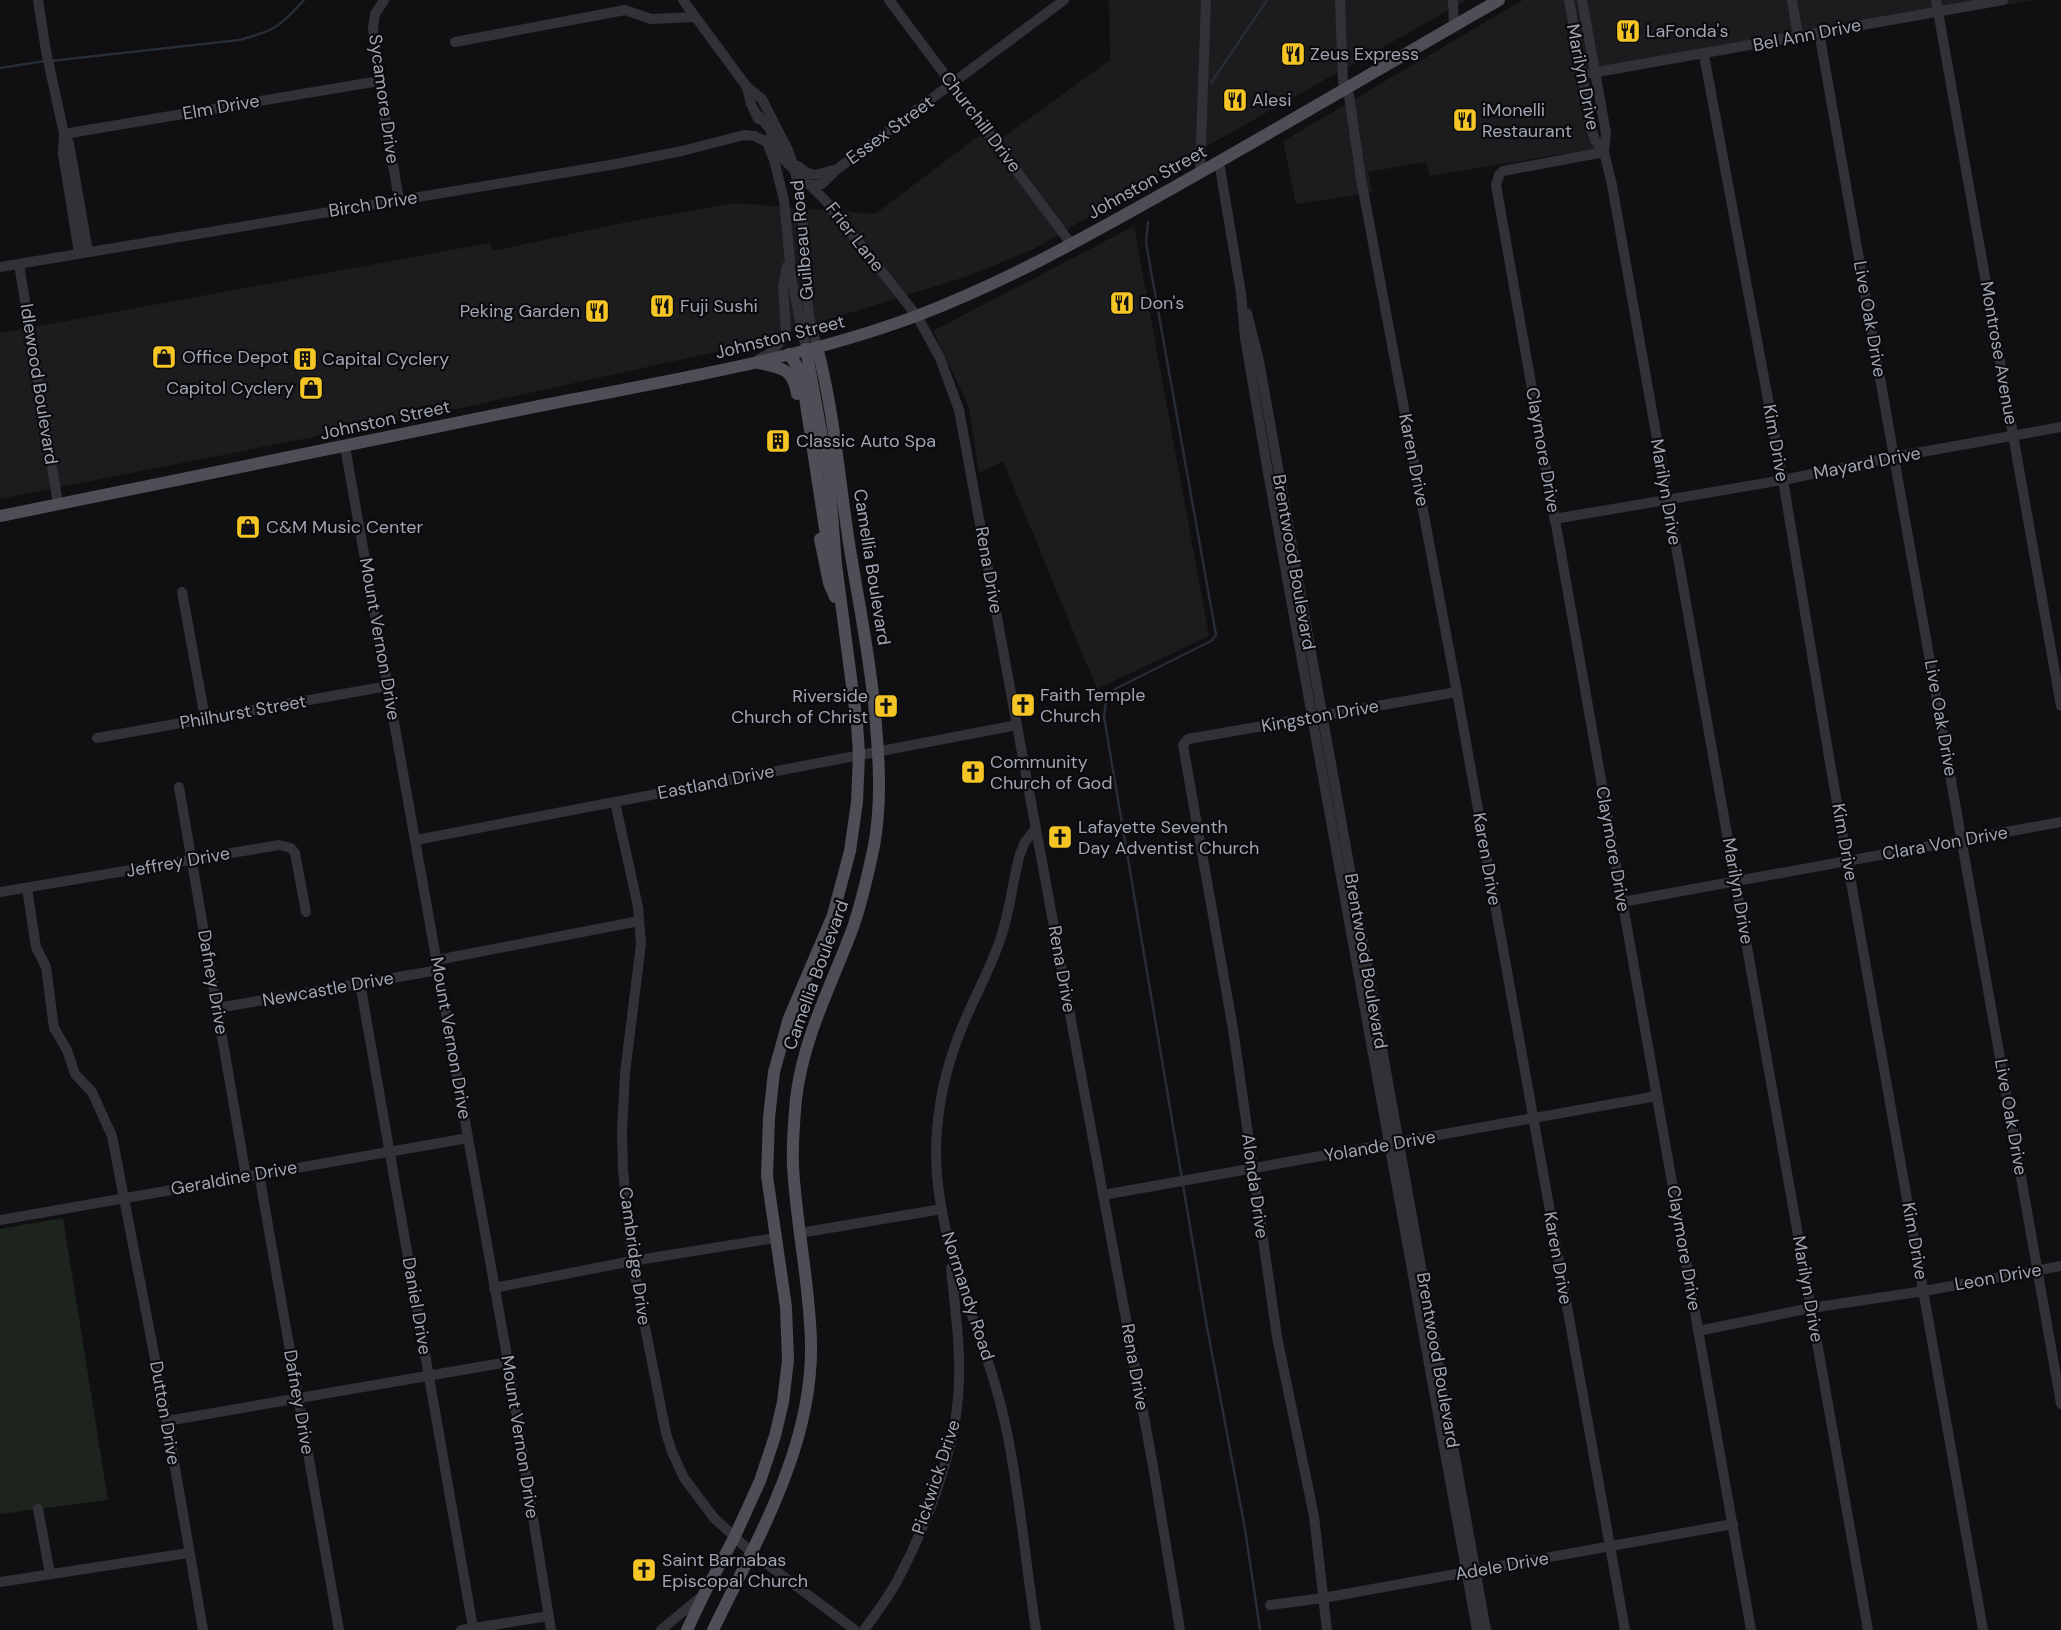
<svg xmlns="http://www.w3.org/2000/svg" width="2061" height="1630" viewBox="0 0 2061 1630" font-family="'DM Sans',sans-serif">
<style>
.built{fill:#1c1c1f}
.green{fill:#1d241e}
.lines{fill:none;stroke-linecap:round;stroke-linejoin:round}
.stream{stroke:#272d35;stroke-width:2.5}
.minor{stroke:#313137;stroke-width:10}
.major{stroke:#4d4e56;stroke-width:12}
.labels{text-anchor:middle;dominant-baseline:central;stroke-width:4.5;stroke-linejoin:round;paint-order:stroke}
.poi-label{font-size:18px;fill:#a1a5b3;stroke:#0b0b0d;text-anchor:start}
.street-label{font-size:18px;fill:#a1a5b3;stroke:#0b0b0d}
</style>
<rect width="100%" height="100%" fill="#101012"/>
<g class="built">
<polygon points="1109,0 1467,0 1223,137 1034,249 965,277 747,345 466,407 0,499 0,333 489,243 493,251 622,223 734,203 875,214 992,126 1002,138 1110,60"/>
<polygon points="1523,0 2033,0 1588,79 1600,148 1430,176 1426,162 1368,172 1372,193 1296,204 1283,141"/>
<polygon points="1134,226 1209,636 1097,689 1003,461 979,473 969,407 933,331"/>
</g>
<polygon class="green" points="63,1218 108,1500 0,1514 0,1229"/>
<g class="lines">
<g class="stream">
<path d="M50,61l189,-21c35,-9 41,-13 65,-40"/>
<polyline points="0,68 45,61"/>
<polyline points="1211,83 1267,0"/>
<polyline points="1148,222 1146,243 1216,635 1211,641 1115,689 1106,701 1104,717 1182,1179"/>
<polyline points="1183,1185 1207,1327 1245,1529 1260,1630"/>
</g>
<g class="minor">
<polyline points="38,0 46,51 64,134 63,154 79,253"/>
<polyline points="384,0 375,14 373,28 379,81 399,200"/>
<polyline points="683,0 747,87 762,99 788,150 795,170 802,207 807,301 810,321 817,347"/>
<polyline points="889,0 1072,245"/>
<polyline points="1340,0 1343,82 1349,95 1361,179 1457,692 1625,1630"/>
<polyline points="1453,0 1454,26"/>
<polyline points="1569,0 1592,131 1595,140 1604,152 1612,185 1868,1630"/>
<polyline points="1582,0 1606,133 1604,152 1503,171 1499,175 1496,185 1751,1630"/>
<polyline points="1792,0 1798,36"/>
<polyline points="1936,0 2061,706"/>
<polyline points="1819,32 2061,1404"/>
<polyline points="455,42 625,10 651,19 695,17"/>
<polyline points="1704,55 1783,480 1830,763 1983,1630"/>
<path d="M1591,73c137,-23 274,-49 412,-73"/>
<polyline points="747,87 751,104 758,119"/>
<polyline points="756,113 770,129 781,157 825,200 917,316 940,358 959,410 1153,1466 1180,1630"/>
<polyline points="766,140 774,160 784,200 792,281 806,349"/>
<polyline points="1219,162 1241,293 1245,338 1267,467 1477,1630"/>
<path d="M798,166c15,14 20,7 37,4"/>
<polyline points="1200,173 1206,0"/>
<polyline points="811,185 822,184 836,170 1064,0"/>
<polyline points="88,251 69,143 64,134 379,81"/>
<polyline points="19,264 58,504"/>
<polyline points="0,267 616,164 682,151 744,135 755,136 768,143"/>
<polyline points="1247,313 1259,361 1486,1630"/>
<polyline points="759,359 770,353 782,340 786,332 783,287 787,266"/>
<polyline points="345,447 508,1362 551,1630"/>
<polyline points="1554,519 1783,480 1894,457 2061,427"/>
<polyline points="182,592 205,718"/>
<polyline points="97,738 388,686"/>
<polyline points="179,787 246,1176"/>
<polyline points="615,802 638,907 641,944 625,1073 622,1132 623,1169 632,1261 666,1433 672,1452 684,1478 714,1518 751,1552 855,1630"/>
<path d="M1036,828l-11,14 -5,12c-8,29 -10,58 -20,86 -9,27 -23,52 -34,78 -16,36 -26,73 -29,112 -9,104 47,195 68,293 15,68 20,138 31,207"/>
<polyline points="416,840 1017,725"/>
<polyline points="27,888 36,947 46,967 54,1028 67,1050 75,1074 92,1092 112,1136 167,1421 203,1630"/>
<polyline points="0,892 279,845 291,848 295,853 306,912"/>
<polyline points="1622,902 2061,822"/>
<polyline points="437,960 639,921"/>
<polyline points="360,983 473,1628"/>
<polyline points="217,1008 439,970"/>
<polyline points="259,1174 339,1630"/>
<polyline points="1103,1195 1657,1096"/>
<polyline points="0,1220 468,1138"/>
<polyline points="800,1233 942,1209"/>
<polyline points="494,1288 632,1261 775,1238"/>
<polyline points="1698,1331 1811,1308 1924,1291 2061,1266"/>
<polyline points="167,1421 508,1362"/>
<polyline points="38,1509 50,1574"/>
<polyline points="0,1582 188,1553"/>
<polyline points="1270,1605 1323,1598 1733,1524"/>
<polyline points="461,1630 549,1616"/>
<polyline points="661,1630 703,1595"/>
<path d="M864,1630c11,-15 23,-31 32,-47 28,-52 58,-128 62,-186 4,-43 -3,-87 -7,-129"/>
<polyline points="1327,1630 1314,1516 1277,1337 1233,1029 1183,745 1188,739 1457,692"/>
</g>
<g class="major">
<polyline points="789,354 799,369 802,378 828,548"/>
<path d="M759,363c22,5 34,5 38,31"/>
<path d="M0,516c181,-37 363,-74 544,-111 126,-25 255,-45 375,-90 89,-34 170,-80 252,-126 110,-62 218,-126 328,-189"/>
<polyline points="820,539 829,583 835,597"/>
<polyline points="687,1630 704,1594 734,1538 760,1481 775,1436 783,1402 788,1360 786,1307 767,1176 769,1118 774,1072 789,1018 833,915 850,851 857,802 859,754 857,724 836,564 829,475 806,349"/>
<path d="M713,1630c43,-89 100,-183 98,-286 -1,-60 -15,-119 -18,-178 -1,-22 1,-45 3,-67 7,-61 35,-113 56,-169 10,-27 16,-56 22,-84 8,-44 5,-88 1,-132 -5,-58 -17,-114 -26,-171 -10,-65 -15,-132 -32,-196"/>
</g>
</g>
<defs>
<symbol id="restaurant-square" viewBox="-11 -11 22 22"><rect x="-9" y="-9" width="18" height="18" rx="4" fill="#f4c525" stroke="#0b0b0d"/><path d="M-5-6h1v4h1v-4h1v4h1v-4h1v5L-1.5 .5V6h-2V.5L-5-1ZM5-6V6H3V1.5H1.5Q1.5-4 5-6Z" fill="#111"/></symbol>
<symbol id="shop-square" viewBox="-11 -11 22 22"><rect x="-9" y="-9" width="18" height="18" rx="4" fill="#f4c525" stroke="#0b0b0d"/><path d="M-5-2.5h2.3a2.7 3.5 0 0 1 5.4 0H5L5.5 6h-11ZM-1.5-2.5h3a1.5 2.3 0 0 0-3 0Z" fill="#111"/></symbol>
<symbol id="building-square" viewBox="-11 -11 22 22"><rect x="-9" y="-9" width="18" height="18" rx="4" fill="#f4c525" stroke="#0b0b0d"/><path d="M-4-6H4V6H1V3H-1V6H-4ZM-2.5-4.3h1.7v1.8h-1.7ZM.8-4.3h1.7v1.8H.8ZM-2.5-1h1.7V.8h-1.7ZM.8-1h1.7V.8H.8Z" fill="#111"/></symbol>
<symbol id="church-square" viewBox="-11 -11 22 22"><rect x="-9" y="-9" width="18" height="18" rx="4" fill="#f4c525" stroke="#0b0b0d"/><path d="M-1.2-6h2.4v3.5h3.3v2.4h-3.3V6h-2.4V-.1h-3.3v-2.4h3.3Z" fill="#111"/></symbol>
</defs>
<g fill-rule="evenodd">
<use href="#restaurant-square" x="1614" y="17" width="28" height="28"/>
<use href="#restaurant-square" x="1279" y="40" width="28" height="28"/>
<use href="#restaurant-square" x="1221" y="86" width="28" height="28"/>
<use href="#restaurant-square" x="1451" y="106" width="28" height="28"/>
<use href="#restaurant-square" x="1108" y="289" width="28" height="28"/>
<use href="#restaurant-square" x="648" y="292" width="28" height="28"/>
<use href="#restaurant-square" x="583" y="297" width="28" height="28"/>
<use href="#shop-square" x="150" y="343" width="28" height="28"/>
<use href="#building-square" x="291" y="345" width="28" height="28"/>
<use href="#shop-square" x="297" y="374" width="28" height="28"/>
<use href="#building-square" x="764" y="427" width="28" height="28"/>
<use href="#shop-square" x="234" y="513" width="28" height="28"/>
<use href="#church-square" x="1009" y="691" width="28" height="28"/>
<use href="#church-square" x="872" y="692" width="28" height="28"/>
<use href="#church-square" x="959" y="758" width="28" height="28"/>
<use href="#church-square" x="1046" y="823" width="28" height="28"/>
<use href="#church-square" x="630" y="1556" width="28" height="28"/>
</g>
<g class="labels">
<g class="poi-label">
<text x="1646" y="31">LaFonda's</text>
<text x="1310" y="54">Zeus Express</text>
<text x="1252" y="100">Alesi</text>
<text x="1482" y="110">iMonelli<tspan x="1482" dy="21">Restaurant</tspan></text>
<text x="1140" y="303">Don's</text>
<text x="680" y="306">Fuji Sushi</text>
<text x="580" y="311" text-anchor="end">Peking Garden</text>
<text x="182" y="357">Office Depot</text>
<text x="322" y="359">Capital Cyclery</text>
<text x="294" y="388" text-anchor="end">Capitol Cyclery</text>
<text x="796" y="441">Classic Auto Spa</text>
<text x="266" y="527">C&amp;M Music Center</text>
<text x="1040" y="695">Faith Temple<tspan x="1040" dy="21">Church</tspan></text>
<text x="868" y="696" text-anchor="end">Riverside<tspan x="868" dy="21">Church of Christ</tspan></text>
<text x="990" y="762">Community<tspan x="990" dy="21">Church of God</tspan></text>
<text x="1078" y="827">Lafayette Seventh<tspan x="1078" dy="21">Day Adventist Church</tspan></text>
<text x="662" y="1560">Saint Barnabas<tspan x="662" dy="21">Episcopal Church</tspan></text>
</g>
<g class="street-label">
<text transform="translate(1807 35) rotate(-11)">Bel Ann Drive</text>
<text transform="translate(1583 77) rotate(79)">Marilyn Drive</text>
<text transform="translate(384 99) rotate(82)">Sycamore Drive</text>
<text transform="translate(221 107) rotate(-10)">Elm Drive</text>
<text transform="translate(981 122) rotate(53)">Churchill Drive</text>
<text transform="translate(890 130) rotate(-36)">Essex Street</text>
<text transform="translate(1147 182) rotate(-29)">Johnston Street</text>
<text transform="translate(373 204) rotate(-9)">Birch Drive</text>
<text transform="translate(855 237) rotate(52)">Frier Lane</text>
<text transform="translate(802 240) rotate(-95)">Guilbeau Road</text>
<text transform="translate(1870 319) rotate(80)">Live Oak Drive</text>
<text transform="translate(780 337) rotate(-14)">Johnston Street</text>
<text transform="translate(1999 353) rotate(80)">Montrose Avenue</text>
<text transform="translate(39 384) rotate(81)">Idlewood Boulevard</text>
<text transform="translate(385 420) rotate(-12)">Johnston Street</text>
<text transform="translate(1776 443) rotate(80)">Kim Drive</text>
<text transform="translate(1543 450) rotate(80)">Claymore Drive</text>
<text transform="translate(1414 460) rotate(79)">Karen Drive</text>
<text transform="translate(1867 463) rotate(-11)">Mayard Drive</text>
<text transform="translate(1666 492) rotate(80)">Marilyn Drive</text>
<text transform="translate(1294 562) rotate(80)">Brentwood Boulevard</text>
<text transform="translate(872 567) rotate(81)">Camellia Boulevard</text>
<text transform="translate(989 570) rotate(80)">Rena Drive</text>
<text transform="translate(380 639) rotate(80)">Mount Vernon Drive</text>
<text transform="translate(243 712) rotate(-10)">Philhurst Street</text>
<text transform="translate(1320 716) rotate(-10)">Kingston Drive</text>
<text transform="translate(1941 718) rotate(80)">Live Oak Drive</text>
<text transform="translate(716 782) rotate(-11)">Eastland Drive</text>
<text transform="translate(1845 842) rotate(80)">Kim Drive</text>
<text transform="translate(1945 843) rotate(-10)">Clara Von Drive</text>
<text transform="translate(1613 849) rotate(80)">Claymore Drive</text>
<text transform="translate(1487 859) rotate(80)">Karen Drive</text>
<text transform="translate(178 862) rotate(-10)">Jeffrey Drive</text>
<text transform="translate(1738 891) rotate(80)">Marilyn Drive</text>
<text transform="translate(1366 961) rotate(80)">Brentwood Boulevard</text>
<text transform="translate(1062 969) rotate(80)">Rena Drive</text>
<text transform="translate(816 975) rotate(-70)">Camellia Boulevard</text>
<text transform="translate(213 982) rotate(80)">Dafney Drive</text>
<text transform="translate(328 989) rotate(-10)">Newcastle Drive</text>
<text transform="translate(451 1038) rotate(80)">Mount Vernon Drive</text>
<text transform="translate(2011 1117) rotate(80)">Live Oak Drive</text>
<text transform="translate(1380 1146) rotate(-10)">Yolande Drive</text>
<text transform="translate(234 1178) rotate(-10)">Geraldine Drive</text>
<text transform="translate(1255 1186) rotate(82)">Alonda Drive</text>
<text transform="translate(1915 1241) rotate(80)">Kim Drive</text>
<text transform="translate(1684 1248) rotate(80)">Claymore Drive</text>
<text transform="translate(635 1256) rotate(82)">Cambridge Drive</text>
<text transform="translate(1558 1258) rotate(80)">Karen Drive</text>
<text transform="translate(1998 1277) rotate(-10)">Leon Drive</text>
<text transform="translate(1808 1289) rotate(80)">Marilyn Drive</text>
<text transform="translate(968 1296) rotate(72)">Normandy Road</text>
<text transform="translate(417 1306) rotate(80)">Daniel Drive</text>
<text transform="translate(1438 1360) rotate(80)">Brentwood Boulevard</text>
<text transform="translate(1135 1367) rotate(80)">Rena Drive</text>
<text transform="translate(299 1402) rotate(80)">Dafney Drive</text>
<text transform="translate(165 1413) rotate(80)">Dutton Drive</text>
<text transform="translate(520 1437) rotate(81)">Mount Vernon Drive</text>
<text transform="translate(936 1477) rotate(-72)">Pickwick Drive</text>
<text transform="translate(1502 1566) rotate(-10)">Adele Drive</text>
</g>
</g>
</svg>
